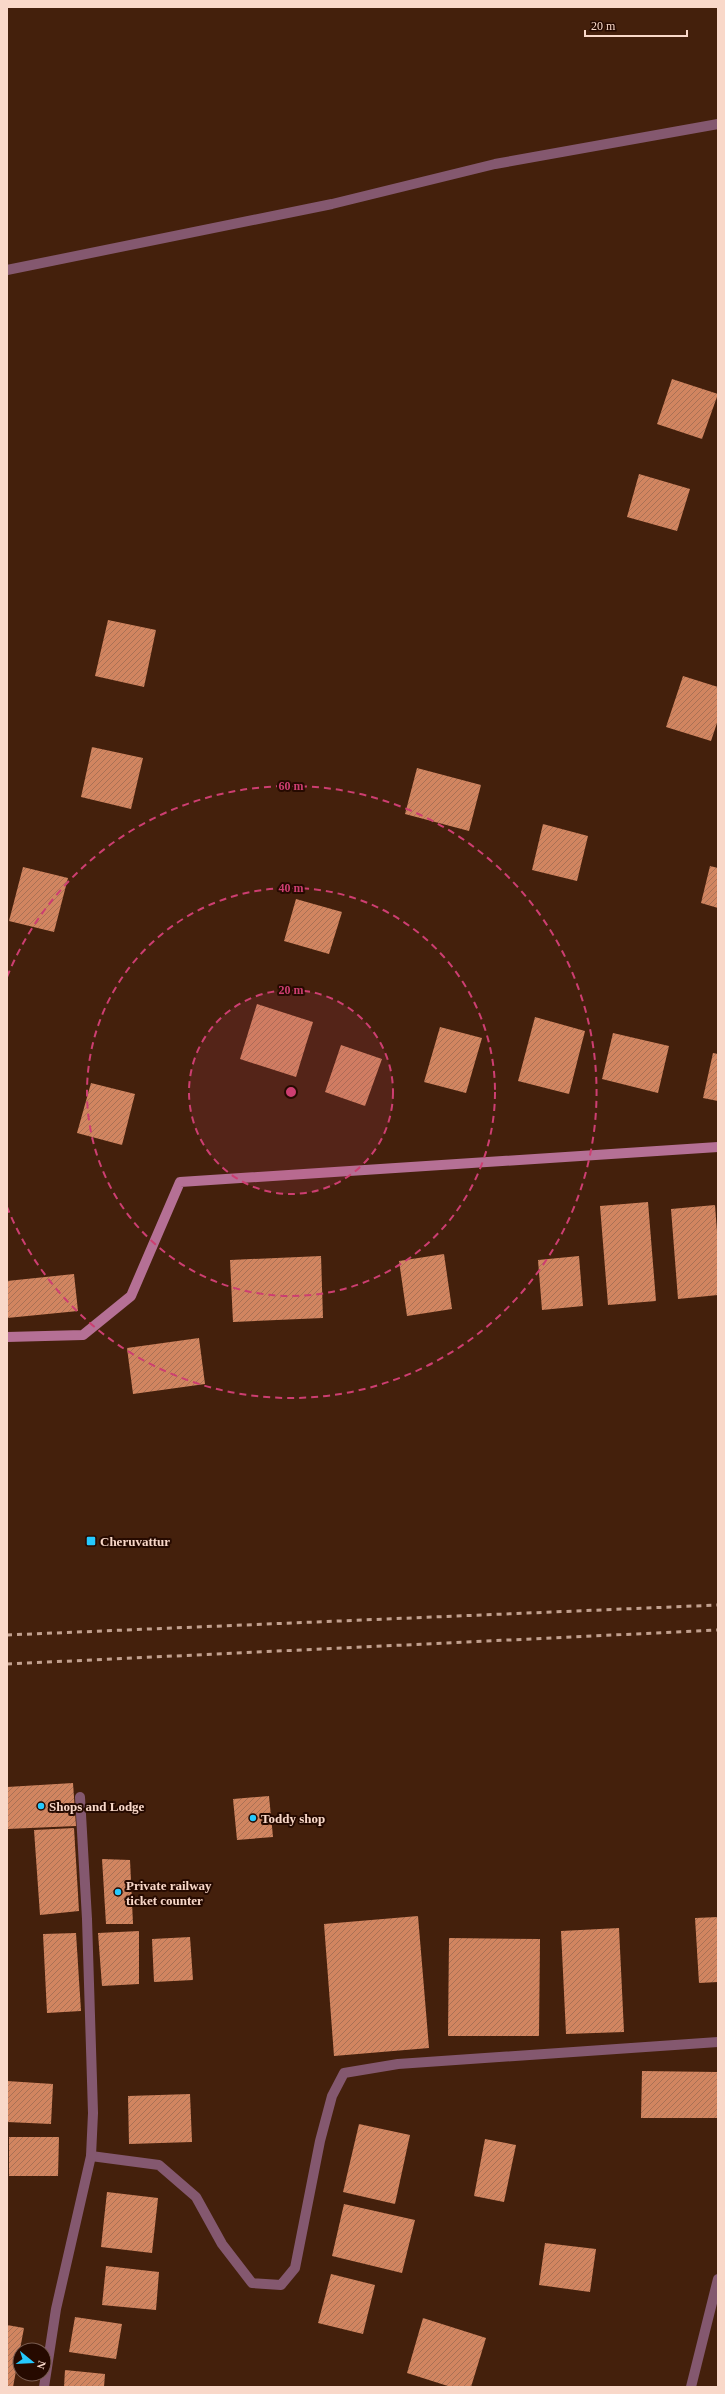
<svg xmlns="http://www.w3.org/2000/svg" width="725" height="2394" viewBox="0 0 725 2394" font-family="Georgia,serif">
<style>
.building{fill:url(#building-hatch)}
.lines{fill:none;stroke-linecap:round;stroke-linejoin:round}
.street{stroke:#84586f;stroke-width:10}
.secondary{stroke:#b57095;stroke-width:10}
.rail{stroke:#c2a08f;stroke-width:3;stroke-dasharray:5 5;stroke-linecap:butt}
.ring{fill:none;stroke:#cd3e71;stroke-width:2;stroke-dasharray:7 5}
.poi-dot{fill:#25c9fe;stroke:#260a00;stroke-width:1.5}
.labels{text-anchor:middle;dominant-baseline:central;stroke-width:4;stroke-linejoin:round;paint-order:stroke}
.poi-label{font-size:13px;font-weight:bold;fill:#f9d8c9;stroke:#260a00;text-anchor:start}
.centre{fill:#cd3e71;stroke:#260a00;stroke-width:2}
.ring-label{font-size:12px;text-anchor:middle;font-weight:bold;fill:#cd3e71;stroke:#260a00;stroke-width:4;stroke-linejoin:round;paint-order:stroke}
</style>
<defs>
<pattern id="building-hatch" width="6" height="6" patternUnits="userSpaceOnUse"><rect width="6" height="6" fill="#d18560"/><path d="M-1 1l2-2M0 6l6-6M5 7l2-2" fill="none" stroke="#a97155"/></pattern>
</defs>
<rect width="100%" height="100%" fill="#44200c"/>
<g class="building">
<polygon points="672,379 718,394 702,439 657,424"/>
<polygon points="639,474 690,489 677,531 627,517"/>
<polygon points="108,620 156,630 144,687 95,676"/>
<polygon points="683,676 718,687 718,720 711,741 666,727"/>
<polygon points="92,747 143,758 131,809 81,797"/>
<polygon points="417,768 481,785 469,831 405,814"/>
<polygon points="543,824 588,836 577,881 532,870"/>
<polygon points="710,866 718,868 718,908 701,903"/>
<polygon points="23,867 68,878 54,932 9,921"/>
<polygon points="296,899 342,912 329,954 284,941"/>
<polygon points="257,1004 313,1022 296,1077 240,1059"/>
<polygon points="535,1017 585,1031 569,1094 518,1081"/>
<polygon points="440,1027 482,1038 466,1093 424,1082"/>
<polygon points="613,1033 669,1046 658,1093 602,1079"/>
<polygon points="341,1045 382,1059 365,1106 325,1092"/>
<polygon points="713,1053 718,1054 718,1101 703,1098"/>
<polygon points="91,1083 135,1094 122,1145 77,1133"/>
<polygon points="648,1202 656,1301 608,1305 600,1206"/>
<polygon points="715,1205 718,1245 718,1295 678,1299 671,1209"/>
<polygon points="444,1254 452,1309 407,1316 399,1261"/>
<polygon points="321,1256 323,1318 233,1322 230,1260"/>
<polygon points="579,1256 583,1306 542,1310 538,1260"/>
<polygon points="74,1274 78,1311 7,1318 7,1281"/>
<polygon points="199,1338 205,1384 133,1394 127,1348"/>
<polygon points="73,1783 76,1826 7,1829 7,1787"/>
<polygon points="269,1796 273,1837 237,1840 233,1799"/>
<polygon points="74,1828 79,1911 40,1915 34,1830"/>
<polygon points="102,1859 130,1860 133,1924 106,1924"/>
<polygon points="418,1916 429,2048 334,2056 324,1924"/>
<polygon points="718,1917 718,1982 699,1983 695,1918"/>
<polygon points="619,1928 624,2032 566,2034 561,1931"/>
<polygon points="139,1931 139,1984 102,1986 98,1933"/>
<polygon points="76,1933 81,2011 47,2013 43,1934"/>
<polygon points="190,1937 193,1980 154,1982 152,1939"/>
<polygon points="449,1938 540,1939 539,2036 448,2036"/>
<polygon points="642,2071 718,2072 718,2118 641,2118"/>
<polygon points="7,2081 53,2084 51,2124 7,2122"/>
<polygon points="190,2094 192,2142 129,2144 128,2096"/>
<polygon points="359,2124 410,2135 395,2204 343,2192"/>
<polygon points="9,2137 59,2137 58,2176 9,2176"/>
<polygon points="485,2139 516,2145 504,2202 474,2196"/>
<polygon points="107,2192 158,2198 152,2253 101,2247"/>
<polygon points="344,2204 415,2220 402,2273 332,2256"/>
<polygon points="545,2243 596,2249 590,2292 539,2285"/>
<polygon points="106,2266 159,2272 156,2310 102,2305"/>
<polygon points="331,2274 375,2285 363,2334 318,2323"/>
<polygon points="75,2317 122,2324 116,2359 69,2352"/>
<polygon points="423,2318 486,2338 471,2387 451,2387 407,2373"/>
<polygon points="7,2325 24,2328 13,2387 7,2387"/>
<polygon points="65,2370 105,2374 104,2387 64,2387"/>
</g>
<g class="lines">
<g class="street">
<polyline points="7,270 332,204 495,164 718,124"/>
<polyline points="91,2156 159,2165 196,2197 222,2244 252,2283 281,2285 295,2268 320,2141 332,2096 344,2073 398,2064 718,2042"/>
<polyline points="44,2387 56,2309 91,2156 93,2113 87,1919 80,1797"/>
<polyline points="691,2387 718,2279"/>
</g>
<polyline class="secondary" points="7,1337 83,1335 131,1296 180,1182 718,1147"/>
<g class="rail">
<polyline points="7,1635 718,1605"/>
<polyline points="7,1664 718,1630"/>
</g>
</g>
<circle cx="291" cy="1092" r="102" fill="#cd3e71" fill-opacity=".12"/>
<g class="ring">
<circle cx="291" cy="1092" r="102"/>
<circle cx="291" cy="1092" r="204"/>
<path d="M7 977A306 306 0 1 1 7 1207"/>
</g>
<g class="poi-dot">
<rect x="86" y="1536" width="10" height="10" rx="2"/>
<circle cx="41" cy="1806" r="4"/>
<circle cx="253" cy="1818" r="4"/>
<circle cx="118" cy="1892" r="4"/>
</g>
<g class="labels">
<g class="poi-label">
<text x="100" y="1541">Cheruvattur</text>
<text x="49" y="1806">Shops and Lodge</text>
<text x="261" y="1818">Toddy shop</text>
<text x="126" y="1885">Private railway<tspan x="126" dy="15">ticket counter</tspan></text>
</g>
</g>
<circle cx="291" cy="1092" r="6" class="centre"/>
<g class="ring-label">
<text x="291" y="790">60 m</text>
<text x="291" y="892">40 m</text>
<text x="291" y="994">20 m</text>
</g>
<rect width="725" height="2394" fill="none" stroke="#f9d8c9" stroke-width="16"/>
<g transform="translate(32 2362) rotate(108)"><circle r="19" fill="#260a00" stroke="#7a5c50"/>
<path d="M0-3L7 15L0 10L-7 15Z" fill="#25c9fe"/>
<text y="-6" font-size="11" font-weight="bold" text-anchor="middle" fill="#f9d8c9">N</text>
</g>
<path d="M585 30v6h102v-6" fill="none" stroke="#f9d8c9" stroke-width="2"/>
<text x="591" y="30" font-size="12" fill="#f9d8c9" stroke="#260a00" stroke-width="3" paint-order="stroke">20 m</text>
</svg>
